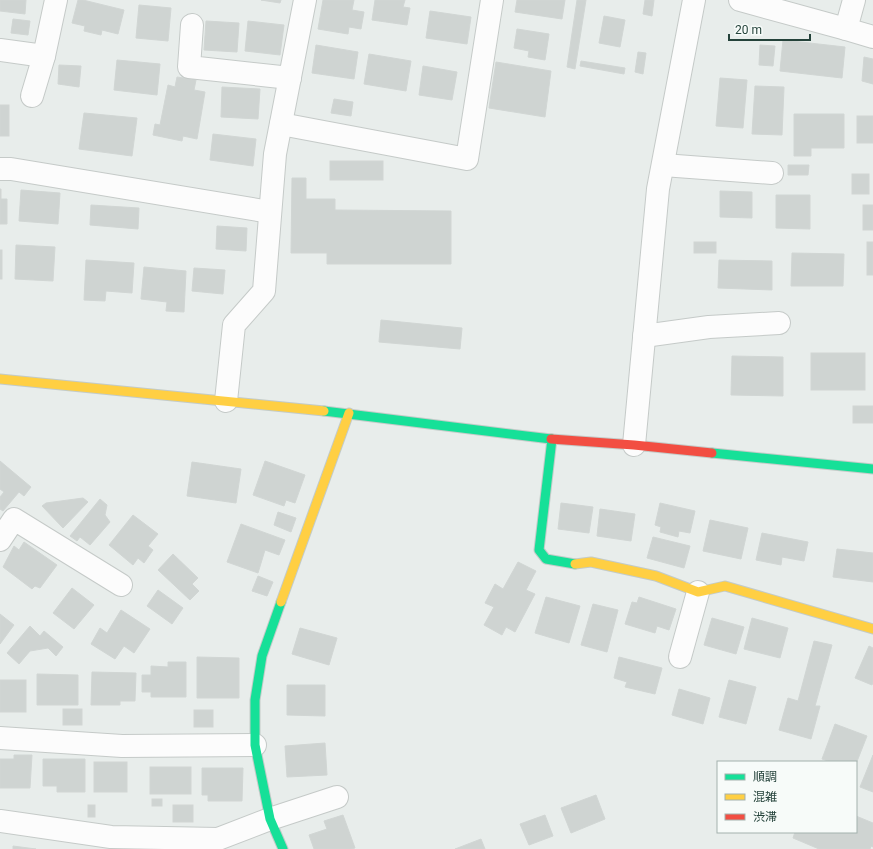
<svg xmlns="http://www.w3.org/2000/svg" width="873" height="849" viewBox="0 0 873 849" font-family="Roboto,'Noto Sans JP',sans-serif">
<style>
.building{fill:#cfd4d2;stroke:#d1d6d4}
.lines{fill:none;stroke-linecap:round;stroke-linejoin:round}
.street-casing{stroke:#c5cac8;stroke-width:24}
.fast-casing{stroke:#c3cbc8;stroke-width:11}
.slow-casing{stroke:#c3cbc8;stroke-width:11}
.jam-casing{stroke:#c3cbc8;stroke-width:11}
.street{stroke:#fcfcfc;stroke-width:22}
.fast{stroke:#16e098;stroke-width:9}
.slow{stroke:#ffcf43;stroke-width:9}
.jam{stroke:#f24e42;stroke-width:9}
</style>
<rect width="100%" height="100%" fill="#e8edeb"/>
<g class="building">
<polygon points="0,0 26,0 25,14 0,11"/>
<polygon points="78,0 83,0 124,10 118,34 102,30 101,35 84,31 85,26 72,23"/>
<polygon points="261,0 281,0 280,3"/>
<polygon points="323,0 354,0 352,10 364,12 361,29 349,27 348,34 318,29"/>
<polygon points="375,0 405,0 403,7 410,8 407,25 372,20"/>
<polygon points="517,0 565,0 562,19 515,12"/>
<polygon points="577,0 586,0 575,69 567,67"/>
<polygon points="645,0 654,0 652,16 643,14"/>
<polygon points="139,5 171,8 168,41 136,38"/>
<polygon points="430,11 471,17 467,44 426,38"/>
<polygon points="604,16 625,20 620,47 599,43"/>
<polygon points="13,19 30,21 28,35 11,33"/>
<polygon points="206,21 239,23 237,52 204,50"/>
<polygon points="248,21 284,25 280,55 245,51"/>
<polygon points="517,29 549,34 545,60 528,57 529,51 514,48"/>
<polygon points="783,40 845,47 842,78 780,71"/>
<polygon points="316,45 358,52 354,79 312,73"/>
<polygon points="760,45 775,46 773,66 759,65"/>
<polygon points="638,52 646,53 643,74 635,72"/>
<polygon points="369,54 411,61 406,91 364,84"/>
<polygon points="864,57 873,59 873,84 862,81"/>
<polygon points="117,60 160,64 157,95 114,90"/>
<polygon points="581,61 625,68 624,74 580,66"/>
<polygon points="496,62 551,71 545,117 489,108"/>
<polygon points="59,65 81,66 79,87 58,84"/>
<polygon points="423,66 457,72 452,100 419,95"/>
<polygon points="177,77 196,80 194,90 205,92 197,139 183,136 182,141 153,135 155,124 160,125 168,85 175,87"/>
<polygon points="720,78 747,80 743,128 716,126"/>
<polygon points="755,86 784,87 782,135 752,134"/>
<polygon points="222,87 260,89 258,119 221,117"/>
<polygon points="334,99 353,102 351,116 331,113"/>
<rect x="0" y="105" width="9" height="31"/>
<polygon points="84,113 137,118 132,156 79,149"/>
<polygon points="794,114 844,114 844,148 811,148 811,156 794,156"/>
<rect x="857" y="116" width="16" height="27"/>
<polygon points="213,134 256,139 253,166 210,160"/>
<rect x="330" y="161" width="53" height="19"/>
<polygon points="788,165 809,165 808,175 788,175"/>
<rect x="852" y="174" width="17" height="20"/>
<polygon points="292,178 306,178 306,199 335,199 335,210 451,211 451,264 327,264 327,253 291,253"/>
<polygon points="0,189 1,189 1,199 7,199 7,224 0,224"/>
<polygon points="21,190 60,193 58,224 19,221"/>
<polygon points="720,191 752,192 752,218 720,217"/>
<polygon points="776,195 810,195 810,229 776,228"/>
<polygon points="91,205 139,208 138,229 90,225"/>
<rect x="863" y="205" width="10" height="25"/>
<polygon points="217,226 247,228 246,251 216,249"/>
<rect x="694" y="242" width="22" height="11"/>
<rect x="867" y="242" width="6" height="33"/>
<polygon points="16,245 55,247 53,281 15,279"/>
<rect x="0" y="250" width="2" height="29"/>
<polygon points="792,253 844,254 843,286 791,286"/>
<polygon points="86,260 134,263 132,293 106,291 105,301 84,300"/>
<polygon points="719,260 772,261 772,290 718,288"/>
<polygon points="144,267 186,271 184,312 166,311 167,302 141,299"/>
<polygon points="194,268 225,270 223,294 192,291"/>
<polygon points="381,320 462,328 460,349 379,342"/>
<rect x="811" y="353" width="54" height="37"/>
<polygon points="732,356 783,357 783,396 731,395"/>
<rect x="853" y="406" width="20" height="17"/>
<polygon points="0,461 31,487 24,496 19,492 3,511 0,509 0,497 4,492 0,489"/>
<polygon points="265,461 305,475 295,503 286,500 284,506 253,495"/>
<polygon points="192,462 241,469 236,503 187,496"/>
<polygon points="83,498 88,502 63,528 42,506 46,503"/>
<polygon points="100,499 107,505 105,515 110,522 90,545 80,537 77,541 70,536"/>
<polygon points="561,503 593,507 589,533 558,529"/>
<polygon points="660,503 695,511 690,533 679,531 678,537 660,532 661,527 655,525"/>
<polygon points="600,509 635,514 631,541 597,536"/>
<polygon points="278,512 296,518 291,532 274,525"/>
<polygon points="133,515 158,534 148,546 153,550 144,563 138,558 133,565 109,545"/>
<polygon points="710,520 748,528 741,559 703,551"/>
<polygon points="241,524 285,540 279,555 265,550 258,573 227,562"/>
<polygon points="762,533 808,542 804,561 782,557 781,565 756,560"/>
<polygon points="653,537 690,546 684,568 647,558"/>
<polygon points="24,542 57,565 40,588 35,586 32,589 3,567 14,546 19,550"/>
<polygon points="837,549 873,553 873,582 833,577"/>
<polygon points="173,554 198,578 192,584 199,591 190,600 158,570"/>
<polygon points="518,562 536,571 526,590 535,594 515,632 506,627 502,635 484,625 494,607 485,603 495,584 503,589"/>
<polygon points="258,576 273,582 267,596 252,591"/>
<polygon points="72,588 94,605 74,629 53,613"/>
<polygon points="158,590 183,608 172,624 147,606"/>
<polygon points="546,597 580,606 569,643 535,633"/>
<polygon points="639,597 676,609 669,630 657,626 655,633 625,624 632,602 637,603"/>
<polygon points="593,604 618,610 607,652 581,645"/>
<polygon points="121,610 150,629 134,653 124,646 115,659 91,644 100,628 107,633"/>
<polygon points="0,614 14,625 0,644"/>
<polygon points="712,618 744,627 736,654 704,645"/>
<polygon points="752,618 788,628 780,658 744,649"/>
<polygon points="30,626 40,636 44,631 63,647 56,656 48,648 30,651 19,664 7,653"/>
<polygon points="300,628 337,638 329,665 292,654"/>
<polygon points="814,641 832,645 815,706 820,706 811,739 779,730 788,698 798,701"/>
<polygon points="869,646 873,648 873,682 872,685 855,678"/>
<polygon points="197,657 239,658 239,698 197,698"/>
<polygon points="619,657 662,668 655,694 625,687 627,682 614,678"/>
<polygon points="168,662 186,662 186,697 151,697 151,692 142,692 142,675 151,675 151,666 168,667"/>
<polygon points="92,672 136,673 135,701 120,701 120,705 91,705"/>
<polygon points="37,674 78,675 78,705 37,705"/>
<rect x="0" y="680" width="26" height="32"/>
<polygon points="729,680 756,687 746,724 719,717"/>
<polygon points="287,685 325,685 325,716 287,715"/>
<polygon points="679,689 710,698 703,724 672,715"/>
<rect x="63" y="709" width="19" height="16"/>
<rect x="194" y="710" width="19" height="17"/>
<polygon points="835,724 867,736 856,764 856,762 831,762 822,759"/>
<polygon points="325,743 327,775 287,777 285,746"/>
<polygon points="14,755 32,755 30,788 0,788 0,759 14,759"/>
<polygon points="873,755 873,792 860,787"/>
<polygon points="43,759 85,759 85,792 57,792 57,786 43,786"/>
<rect x="94" y="762" width="33" height="30"/>
<rect x="150" y="767" width="41" height="27"/>
<polygon points="202,768 243,768 242,801 208,801 208,795 202,795"/>
<polygon points="596,795 605,819 571,833 561,808"/>
<rect x="152" y="799" width="10" height="7"/>
<rect x="88" y="805" width="7" height="12"/>
<rect x="173" y="805" width="20" height="17"/>
<polygon points="343,815 355,848 351,849 314,849 309,835 327,829 324,821"/>
<polygon points="545,815 553,836 529,845 520,824"/>
<polygon points="856,816 873,823 873,847 871,846 870,849 819,849 793,838 795,832 856,832"/>
<polygon points="481,839 485,849 455,849"/>
<polygon points="13,846 36,849 13,849"/>
</g>
<g class="lines">
<defs>
<g id="street">
<polyline points="740,0 846,29 873,37"/>
<polyline points="192,25 189,67 290,78"/>
<polyline points="846,29 854,0"/>
<polyline points="0,50 44,56 56,0"/>
<polyline points="32,96 44,56"/>
<polyline points="281,124 467,159 492,0"/>
<polyline points="663,165 772,173"/>
<polyline points="0,169 11,169 270,212"/>
<polyline points="644,336 709,327 779,323"/>
<polyline points="226,401 234,325 264,291 275,154 305,0"/>
<polyline points="634,445 658,189 694,0"/>
<polyline points="0,540 14,519 121,585"/>
<polyline points="680,657 698,592"/>
<polyline points="0,738 122,746 255,745"/>
<polyline points="0,821 111,837 218,839 270,819 337,797"/>
</g>
<g id="fast">
<polyline points="324,411 551,439"/>
<polyline points="552,439 539,550 546,559 575,564"/>
<polyline points="712,453 873,469"/>
<polyline points="281,602 262,656 255,700 255,745 270,819 283,849"/>
</g>
<g id="slow">
<polyline points="0,379 324,411"/>
<polyline points="575,564 591,562 656,576 698,592 725,586 873,629"/>
<polyline points="281,602 349,413"/>
</g>
<polyline id="jam" points="551,439 634,445 712,453"/>
</defs>
<use href="#street" class="street-casing"/>
<use href="#fast" class="fast-casing"/>
<use href="#slow" class="slow-casing"/>
<use href="#jam" class="jam-casing"/>
<use href="#street" class="street"/>
<use href="#fast" class="fast"/>
<use href="#slow" class="slow"/>
<use href="#jam" class="jam"/>
</g>
<rect x="717" y="761" width="140" height="72" fill="#f7fbf9" stroke="#a3b1ad"/>
<rect x="725" y="774" width="20" height="6" fill="#16e098" stroke="#a3b1ad"/>
<text x="753" y="781" font-size="12" fill="#24423a">順調</text>
<rect x="725" y="794" width="20" height="6" fill="#ffcf43" stroke="#a3b1ad"/>
<text x="753" y="801" font-size="12" fill="#24423a">混雑</text>
<rect x="725" y="814" width="20" height="6" fill="#f24e42" stroke="#a3b1ad"/>
<text x="753" y="821" font-size="12" fill="#24423a">渋滞</text>
<path d="M729 34v6h81v-6" fill="none" stroke="#24423a" stroke-width="2"/>
<text x="735" y="34" font-size="12" fill="#24423a" stroke="#f7fbf9" stroke-width="3" paint-order="stroke">20 m</text>
</svg>
